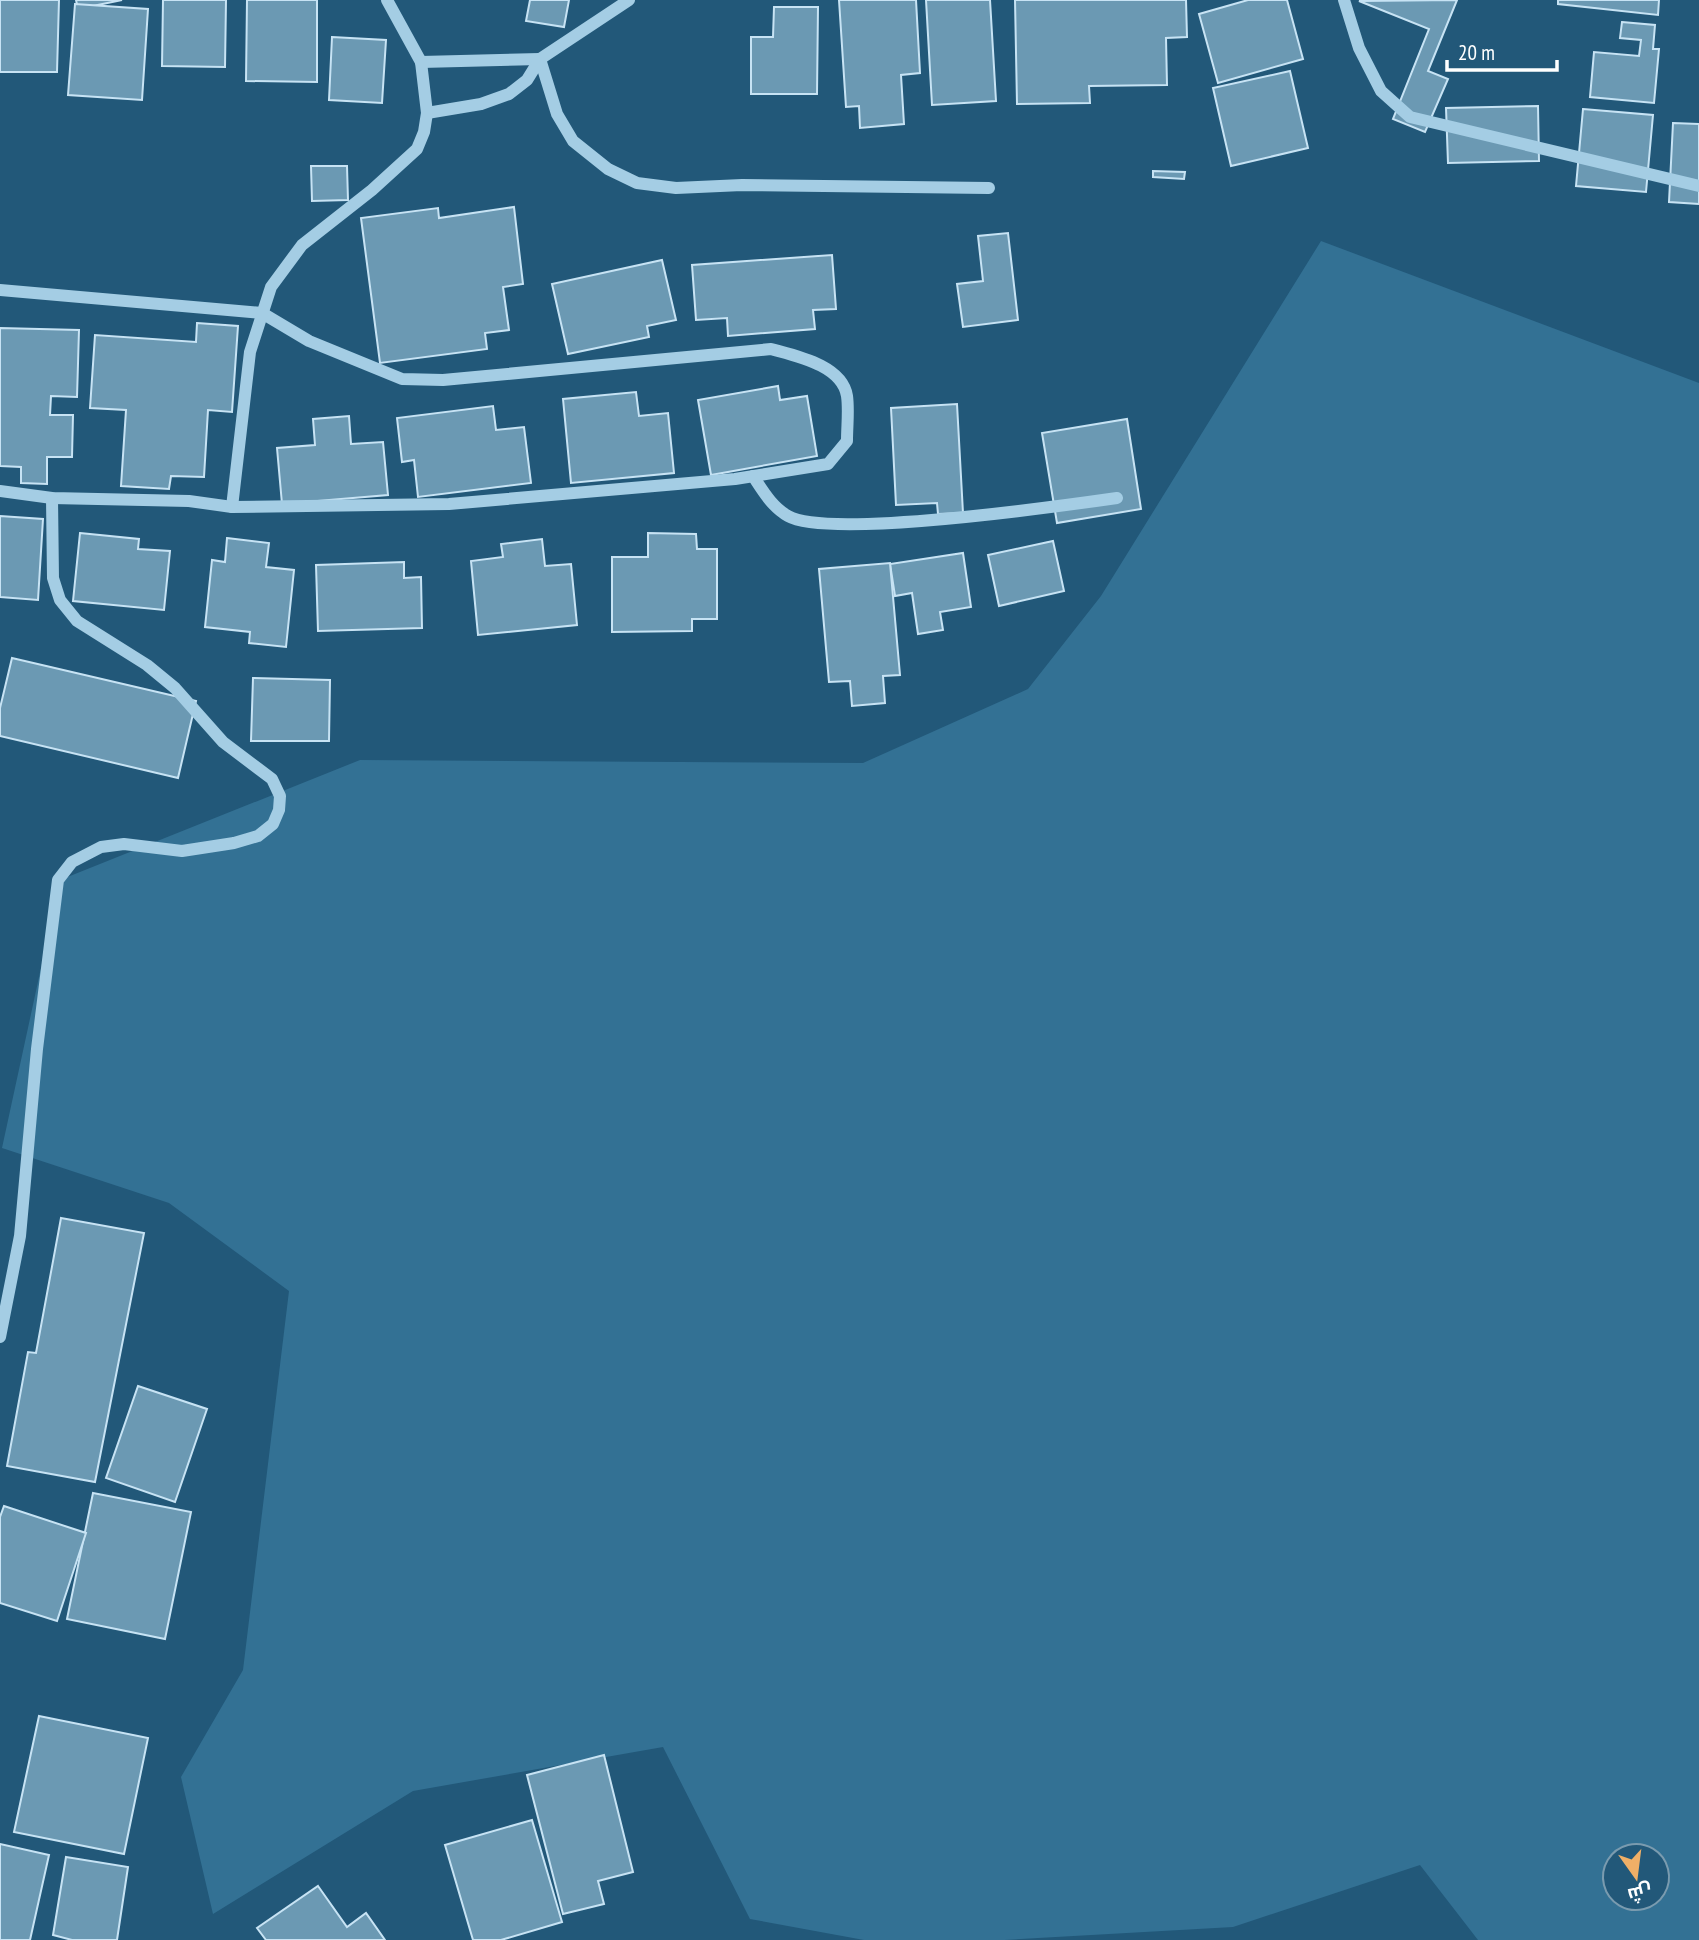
<svg xmlns="http://www.w3.org/2000/svg" width="1699" height="1940" viewBox="0 0 1699 1940" font-family="'PT Sans Narrow',Cairo,sans-serif">
<style>
.green{fill:#337194;fill-rule:evenodd}
.building{fill:#6b99b3;stroke:#c7e3f4;stroke-width:2}
.lines{fill:none;stroke-linecap:round;stroke-linejoin:round}
.minor{stroke:#a4cde4;stroke-width:12}
</style>
<rect width="100%" height="100%" fill="#225879"/>
<path class="green" d="M1321,241l378,142v1557h-221l-58,-75 -187,62 -229,13h-140l-114,-21 -87,-172 -250,44 -200,123 -32,-137 62,-107 46,-379 -120,-88 -167,-55 58,-268 300,-120 503,3 165,-74 73,-93zM1615,1856h42v42h-42z"/>
<g class="building">
<polygon points="0,0 59,0 57,72 0,72"/>
<polygon points="76,0 122,0 78,9"/>
<polygon points="163,0 226,0 225,67 162,66"/>
<polygon points="247,0 317,0 317,82 246,81"/>
<polygon points="530,0 569,0 564,27 526,21"/>
<polygon points="839,0 916,0 920,73 901,75 904,124 860,128 859,106 846,107"/>
<polygon points="926,0 990,0 996,101 932,105"/>
<polygon points="1015,0 1186,0 1187,37 1166,38 1167,85 1089,86 1090,103 1017,104"/>
<polygon points="1248,0 1287,0 1303,59 1218,83 1199,14"/>
<polygon points="1457,0 1428,71 1448,79 1425,132 1393,119 1429,29 1359,1"/>
<polygon points="1558,0 1659,0 1658,15 1558,4"/>
<polygon points="75,4 148,9 142,100 68,95"/>
<polygon points="774,7 818,7 817,94 751,94 751,37 773,37"/>
<polygon points="1622,22 1655,25 1653,49 1659,49 1654,103 1590,97 1594,52 1639,56 1641,40 1620,38"/>
<polygon points="332,37 386,40 382,103 329,100"/>
<polygon points="1290,71 1308,148 1231,166 1213,88"/>
<polygon points="1538,106 1539,161 1448,163 1446,108"/>
<polygon points="1583,109 1653,115 1646,192 1576,186"/>
<polygon points="1673,123 1699,124 1699,204 1669,202"/>
<polygon points="311,166 347,166 348,200 312,201"/>
<polygon points="1153,171 1185,172 1184,179 1153,177"/>
<polygon points="514,207 523,284 503,287 509,330 485,333 487,349 380,363 361,218 438,208 439,218"/>
<polygon points="1008,233 1018,320 963,327 957,284 983,281 978,236"/>
<polygon points="832,255 836,309 813,310 815,329 728,336 727,318 696,320 692,265"/>
<polygon points="662,260 676,320 647,326 649,337 568,354 552,284"/>
<polygon points="197,323 238,326 232,412 208,410 204,477 171,476 169,489 121,486 126,410 90,408 95,335 196,342"/>
<polygon points="0,328 79,330 77,397 51,396 50,415 73,415 72,457 47,457 47,484 21,483 21,467 0,466"/>
<polygon points="778,386 780,400 807,396 817,456 711,475 698,400"/>
<polygon points="636,392 639,416 668,413 674,473 571,483 563,399"/>
<polygon points="957,404 963,513 938,514 937,503 896,505 891,408"/>
<polygon points="493,406 496,430 524,427 531,483 418,497 414,460 402,462 397,418"/>
<polygon points="349,416 351,444 383,442 388,495 282,504 277,448 315,445 313,419"/>
<polygon points="1127,419 1141,509 1057,523 1042,433"/>
<polygon points="0,516 43,519 38,600 0,597"/>
<polygon points="80,533 139,539 138,549 170,551 164,610 73,601"/>
<polygon points="648,533 696,534 697,549 717,549 717,619 692,619 692,631 612,632 612,557 648,557"/>
<polygon points="227,538 269,543 266,567 294,570 286,647 249,643 250,632 205,627 212,560 225,562"/>
<polygon points="542,539 545,566 571,564 577,625 478,635 471,561 503,557 501,544"/>
<polygon points="1053,541 1064,591 999,606 988,555"/>
<polygon points="963,553 971,607 940,612 943,630 918,634 912,593 895,596 890,564"/>
<polygon points="404,562 404,578 421,577 422,628 318,631 316,565"/>
<polygon points="890,563 900,675 883,676 885,703 852,706 850,681 829,682 819,569"/>
<polygon points="12,658 196,701 178,778 0,736 0,708"/>
<polygon points="253,678 330,680 329,741 251,741"/>
<polygon points="61,1218 144,1233 95,1482 7,1466 28,1352 36,1353"/>
<polygon points="138,1386 207,1409 175,1502 106,1478"/>
<polygon points="93,1493 191,1512 165,1639 67,1619"/>
<polygon points="4,1506 86,1533 57,1621 0,1603 0,1517"/>
<polygon points="39,1716 148,1738 124,1854 14,1832"/>
<polygon points="604,1755 633,1872 598,1881 604,1904 563,1914 527,1775"/>
<polygon points="532,1820 562,1922 501,1940 473,1940 445,1845"/>
<polygon points="0,1844 49,1855 30,1940 0,1940"/>
<polygon points="66,1857 128,1867 117,1940 72,1940 53,1935"/>
<polygon points="318,1886 347,1927 366,1913 385,1940 266,1940 257,1928"/>
</g>
<g class="lines">
<g class="minor">
<polyline points="1344,0 1359,48 1381,91 1410,117 1699,186"/>
<polyline points="540,59 557,114 573,141 608,169 637,183 676,188 742,185 989,188"/>
<polyline points="421,62 540,59"/>
<polyline points="427,113 481,104 509,94 527,80 540,59 629,0"/>
<path d="M0,290l262,23 47,28 93,38 41,1 328,-31c25,7 71,16 76,47 2,14 0,30 0,45l-19,23 -93,15 -286,25 -217,3 -43,-6 -137,-3 -52,-7"/>
<path d="M753,476c10,15 19,31 35,40 40,23 273,-10 329,-18"/>
<polyline points="232,507 250,352 271,287 302,245 372,190 417,149 424,132 427,113 421,62 387,0"/>
<polyline points="0,1337 20,1236 37,1049 58,880 72,862 101,847 124,844 182,851 234,843 258,836 273,824 279,810 280,796 272,779 223,742 175,688 147,665 77,621 60,600 53,578 52,498"/>
</g>
</g>
<g transform="translate(1636 1877) rotate(166)"><circle r="33" fill="#225879" stroke="#7a9baf" stroke-width="2"/>
<path d="M0-5L12 26L0 18L-12 26Z" fill="#efaf67"/>
<text y="-10" font-size="19" font-weight="bold" text-anchor="middle" fill="#ffffff">ش</text>
</g>
<path d="M1447 60v10h110v-10" fill="none" stroke="#ffffff" stroke-width="3.5"/>
<text x="1458" y="60" font-size="21" fill="#ffffff" stroke="#225879" stroke-width="5" paint-order="stroke">20 m</text>
</svg>
